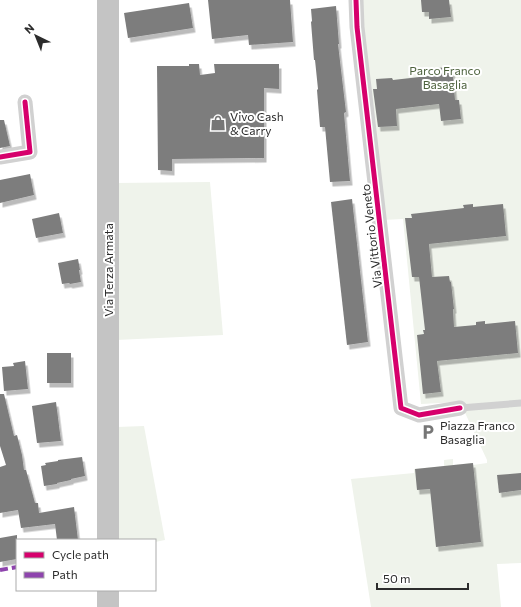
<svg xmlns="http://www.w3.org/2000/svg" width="521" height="607" viewBox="0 0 521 607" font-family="Commissioner,sans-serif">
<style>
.green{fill:#eff3eb}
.building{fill:#7d7d7d;filter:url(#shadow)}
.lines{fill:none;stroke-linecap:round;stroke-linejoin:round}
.lane{stroke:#d1d1d1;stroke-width:7}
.street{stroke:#d1d1d1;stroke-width:15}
.primary{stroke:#c4c4c4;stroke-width:22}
.quiet{stroke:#8e44ad;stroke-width:4;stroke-dasharray:8 4;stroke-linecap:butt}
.cycleway-casing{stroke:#fff;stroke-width:8}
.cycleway{stroke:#d6006c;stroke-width:5}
.labels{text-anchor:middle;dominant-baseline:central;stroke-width:4;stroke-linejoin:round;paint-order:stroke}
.park-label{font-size:12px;fill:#4e633e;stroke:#fff}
.poi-label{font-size:12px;fill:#2c2c2c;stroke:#fff;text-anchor:start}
.street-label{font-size:12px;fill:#2c2c2c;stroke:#fff}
</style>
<defs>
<filter id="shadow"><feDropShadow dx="2.5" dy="4.5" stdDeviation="0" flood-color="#0004"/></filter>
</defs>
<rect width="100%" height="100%" fill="#fff"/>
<g class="green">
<polygon points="361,0 521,0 521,563 497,564 501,607 371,607 351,479 414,473 414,469 444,466 444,460 453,459 453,465 472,463 473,465 487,463 487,460 460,402 421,404 403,219 383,220"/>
<polygon points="210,182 223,335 116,340 115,183"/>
<polygon points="144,426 165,540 155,542 155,540 118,540 117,427"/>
</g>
<g class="building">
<polygon points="208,0 290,0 293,42 249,45 248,35 212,39"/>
<polygon points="421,0 449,0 451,17 429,19 429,12 422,12"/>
<polygon points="189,3 193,28 128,38 124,13"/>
<polygon points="336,6 339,44 338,44 346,112 344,113 350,181 330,182 325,127 320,127 317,90 318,89 315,60 314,60 311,22 312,21 311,9"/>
<polygon points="189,64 199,64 200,75 215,73 214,64 279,64 279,89 264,88 264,158 172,159 172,171 158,170 157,66 189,66"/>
<polygon points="452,67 455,100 459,100 461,119 441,121 439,104 396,109 397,126 378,127 373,89 377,89 376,79 392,78 393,80 437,75 436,68"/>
<polygon points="0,120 4,120 10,146 0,148"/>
<polygon points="30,174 34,195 0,203 0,180"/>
<polygon points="352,199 368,342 347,345 331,202"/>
<polygon points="473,204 473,207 503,204 506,236 429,244 432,277 449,276 450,282 451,282 454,309 453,309 454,327 476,325 476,322 485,321 485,324 515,321 518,353 437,361 441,392 423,394 417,335 424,334 423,330 425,330 419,277 412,277 405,218 412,218 411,214 464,208 463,205"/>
<polygon points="59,213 63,233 36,238 32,219"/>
<polygon points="78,259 80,270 79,270 81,282 70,284 69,283 62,284 58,263"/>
<rect x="47" y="353" width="24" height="30"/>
<polygon points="25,361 28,389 4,391 2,367 14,366 13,363"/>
<polygon points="0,394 4,394 14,436 17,435 22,455 24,470 26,470 35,503 38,503 39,513 74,507 78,540 57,540 55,524 21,528 18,510 0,513 0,467 6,465 0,446"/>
<polygon points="56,402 61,441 37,443 32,406"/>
<polygon points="82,457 85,476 71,479 71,480 57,483 57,484 44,486 41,466 46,465 45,463 58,461 58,460"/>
<polygon points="473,463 481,542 436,547 430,489 417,490 415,469"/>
<polygon points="521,473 521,490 499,493 497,475"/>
<polygon points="17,535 17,559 0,562 0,538"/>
</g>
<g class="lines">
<polyline class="lane" points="460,408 521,403"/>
<g class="street">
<polyline points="356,0 357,27 401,408 419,415 460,408"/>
<polyline points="0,157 30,152 25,102"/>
</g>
<g class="primary">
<polyline points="108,0 108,540"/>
<polyline points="108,590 108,607"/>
</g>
<polyline class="quiet" points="0,570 17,567"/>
<defs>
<g id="cycleway">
<polyline points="356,0 357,27 401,408 419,415 460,408"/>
<polyline points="0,157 30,152 25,102"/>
</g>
</defs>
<use href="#cycleway" class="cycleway-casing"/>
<use href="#cycleway" class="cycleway"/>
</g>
<defs>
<symbol id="shop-bare" viewBox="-9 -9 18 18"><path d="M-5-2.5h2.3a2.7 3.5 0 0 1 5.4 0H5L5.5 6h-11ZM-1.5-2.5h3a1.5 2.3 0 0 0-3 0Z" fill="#767676" stroke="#fff" stroke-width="2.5" paint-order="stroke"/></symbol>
<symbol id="parking-bare" viewBox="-9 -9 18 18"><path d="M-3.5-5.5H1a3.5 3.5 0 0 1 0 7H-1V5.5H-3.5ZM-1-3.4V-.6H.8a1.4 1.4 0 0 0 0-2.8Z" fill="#767676" stroke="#fff" stroke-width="2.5" paint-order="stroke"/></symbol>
</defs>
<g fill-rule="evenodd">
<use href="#shop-bare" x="207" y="112" width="22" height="22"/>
<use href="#parking-bare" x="417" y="421" width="22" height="22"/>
</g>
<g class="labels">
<g class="park-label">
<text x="445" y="70">Parco Franco<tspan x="445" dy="14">Basaglia</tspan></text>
</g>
<g class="poi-label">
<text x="230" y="116">Vivo Cash<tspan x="230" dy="14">&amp; Carry</tspan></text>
<text x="440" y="425">Piazza Franco<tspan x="440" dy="14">Basaglia</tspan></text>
</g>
<g class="street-label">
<text transform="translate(371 236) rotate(-97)">Via Vittorio Veneto</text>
<text transform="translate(108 270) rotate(-90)">Via Terza Armata</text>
</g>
</g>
<rect x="16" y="539" width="140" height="52" fill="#ffffff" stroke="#ababab"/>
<rect x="24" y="552" width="20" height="6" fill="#d6006c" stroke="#ababab"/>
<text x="52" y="559" font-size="12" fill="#2c2c2c">Cycle path</text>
<rect x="24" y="572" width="20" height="6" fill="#8e44ad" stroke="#ababab"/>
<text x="52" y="579" font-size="12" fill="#2c2c2c">Path</text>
<g transform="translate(36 36) rotate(317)" stroke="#ffffff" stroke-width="3" paint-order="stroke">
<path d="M0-3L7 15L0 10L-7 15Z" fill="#2c2c2c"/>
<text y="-6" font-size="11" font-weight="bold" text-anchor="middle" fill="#2c2c2c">N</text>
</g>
<path d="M377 583v6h91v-6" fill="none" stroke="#2c2c2c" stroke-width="2"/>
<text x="383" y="583" font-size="12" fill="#2c2c2c" stroke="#ffffff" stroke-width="3" paint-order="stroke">50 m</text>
</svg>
